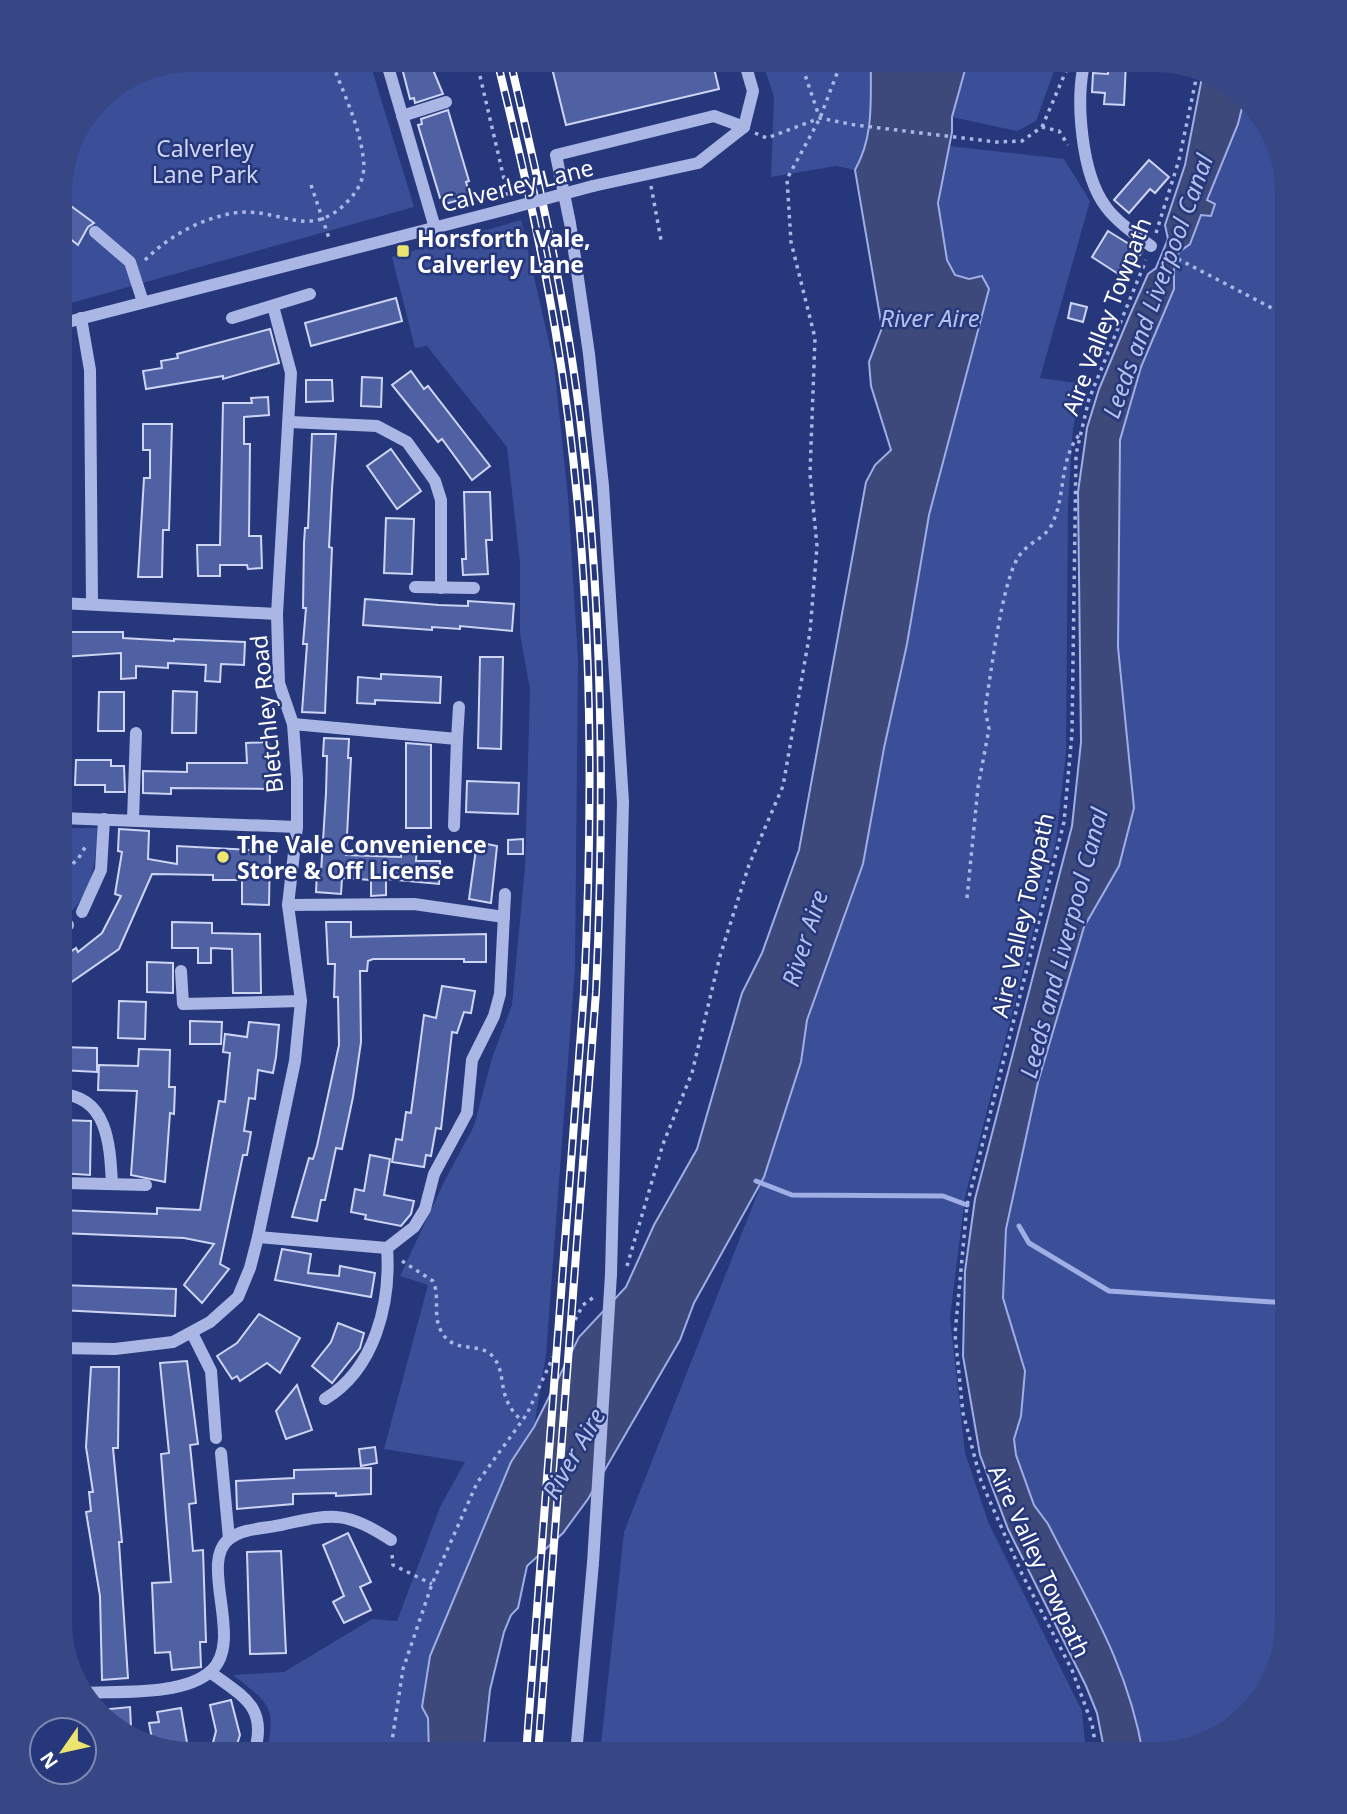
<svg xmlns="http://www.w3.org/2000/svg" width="1347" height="1814" viewBox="0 0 1347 1814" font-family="'Noto Sans',sans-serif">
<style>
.green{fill:#3a4f98}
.water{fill:#3d497b;stroke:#9faee4;stroke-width:2}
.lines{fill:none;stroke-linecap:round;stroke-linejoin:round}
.stream{stroke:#9faee4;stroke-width:5}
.building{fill:#4f61a3;stroke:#cdd5f3;stroke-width:2}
.path{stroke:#aab6e4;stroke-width:3.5;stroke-dasharray:3.5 5;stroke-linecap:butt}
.minor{stroke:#aab6e4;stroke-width:12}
.rail-casing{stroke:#fff;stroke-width:8}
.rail{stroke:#26377b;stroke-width:5;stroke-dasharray:16;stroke-linecap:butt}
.minor-bridge{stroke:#aab6e4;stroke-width:12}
.poi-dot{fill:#ece670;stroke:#26377b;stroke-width:2.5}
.labels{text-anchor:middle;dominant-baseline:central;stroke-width:5;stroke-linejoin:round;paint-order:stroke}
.park-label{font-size:23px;fill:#cdd5f3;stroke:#26377b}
.street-label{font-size:23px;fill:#fff;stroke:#26377b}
.poi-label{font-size:23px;font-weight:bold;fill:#fff;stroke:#26377b;text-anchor:start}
.water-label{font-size:24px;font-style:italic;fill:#b5c1ec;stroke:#26377b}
</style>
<rect width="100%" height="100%" fill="#26377b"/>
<g class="green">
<polygon points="192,60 369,60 414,207 64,305 60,293 60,183 73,133 104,93"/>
<path d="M762,60h109c-1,39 4,74 -16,110l-19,-4 -65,11 3,-80z"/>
<polygon points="957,60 1058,60 1036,121 1017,131 952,117 965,71"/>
<path d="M1244,100l26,25 17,67v1430l-17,66 -48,49 -67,17h-12c-15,-88 -55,-151 -95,-230l-14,-19 -18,-50 -2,-16 7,-23 4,-45 -22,-73 3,-69 32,-147 46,-155 17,-29 32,-90 -15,-161 2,-207 21,-73 33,-78v-26l5,-10 11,-9 11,-30 10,2c-9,-37 24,-80 33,-116z"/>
<path d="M949,146l115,13 26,42 -50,177 43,6 -10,44 -5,78 -2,247 -10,88 -91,356 -15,121 15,135 24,71 93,187 4,43h-486l24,-222 140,-355 37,-115 6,-42 56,-156 66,-349 60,-226 -7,-13 -13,3 -14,-4c-22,-39 -17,-87 -6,-129z"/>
<path d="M521,220l33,144 14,133 10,162 -3,309 -29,387 -12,72 -23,35 -39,92 -50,153 6,11 1,36h-163c11,-47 4,-50 -33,-79l51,-3 88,-53 25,2 44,-116 24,-43 -81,-13 44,-164 -28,-9 45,-96 29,-54 18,-68 20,-53 13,-138 5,-178 -10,-55v-71l-13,-116 -80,-101 -12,2 -23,-91z"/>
<path d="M60,828h37c-1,38 -5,69 -37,94z"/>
</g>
<g class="water">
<path d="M871,60h86l8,10 -13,47v15l-14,71 9,57 8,15 14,4 13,-3 7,13 -60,226 -22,129 -23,104 -21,116 -56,156 -6,42 -37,115 -70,126 -14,37 -92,159 -25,34 -36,33 -9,42 -7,7 -7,17 -14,58 -7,64h-54l-1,-36 -6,-11 8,-51 81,-194 23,-35 45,-90 47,-50 28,-62 43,-76 45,-156 20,-40 37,-103 67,-368 9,-17 16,-15 -20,-64 -2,-24 13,-34 -27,-158c20,-36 15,-71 16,-110z"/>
<path d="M1203,72l19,5 22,23 -6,24 -31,76 8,4 -4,12 -10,-1 -11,29 -11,8 -5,11v26l-33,78 -21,73 -2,207 16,161 -15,58 -35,61 -46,155 -32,147 -3,69 22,73 -4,45 -7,23 2,16 18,50 14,19c40,79 80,141 95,230h-38l-8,-41 -11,-27 -78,-157 -28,-74 -17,-99 2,-85 10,-72 97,-373 9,-84 -3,-250 9,-64 12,-39 30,-72 19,-43 8,-6 12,-29 -3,-14 20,-60z"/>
</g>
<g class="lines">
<g class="stream">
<polyline points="756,1181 792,1195 943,1196 967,1205"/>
<polyline points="1019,1226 1029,1243 1109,1291 1287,1303"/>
</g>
</g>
<g class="building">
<polygon points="403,60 429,60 443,94 415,103 414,98 410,99 402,68 405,67"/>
<polygon points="550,60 712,60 719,89 566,125"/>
<polygon points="1108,61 1126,62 1124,105 1104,104 1105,93 1092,92 1093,73 1108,74"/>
<polygon points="448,110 469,181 466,182 470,197 445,204 443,197 440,198 418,125 422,124 421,119"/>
<polygon points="1149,160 1169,177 1155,193 1150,189 1129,213 1114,200"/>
<polygon points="60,198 94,223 88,227 78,245 60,231"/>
<polygon points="1108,231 1142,252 1123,277 1092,257"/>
<polygon points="396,298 402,321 311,346 305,323"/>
<polygon points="1071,303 1087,307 1083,322 1068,318"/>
<polygon points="270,329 279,363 223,379 223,376 146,389 143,371 162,368 161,361 178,358 177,354"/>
<polygon points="411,371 424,389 428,386 490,466 472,480 442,439 438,442 392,385"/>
<polygon points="362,377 382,378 381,407 361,406"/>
<polygon points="306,380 332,380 333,401 306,402"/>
<polygon points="268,397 269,415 244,417 244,444 250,444 249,536 261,536 262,568 248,569 247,565 220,565 220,576 198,576 197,545 220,545 223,403 252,403 251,398"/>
<polygon points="143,424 172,424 169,530 163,530 162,577 138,577 144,478 150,478 150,450 143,450"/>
<polygon points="312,434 336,434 332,489 329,547 332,548 325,713 302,712 307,644 303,644 306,608 303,608 304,543 305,528 308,528"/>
<polygon points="391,449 421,491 397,509 367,466"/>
<polygon points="464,492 490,492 492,540 486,540 488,574 463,575 462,559 466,559"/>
<polygon points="386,518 414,519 412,574 384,573"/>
<polygon points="365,599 439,605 468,606 468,601 514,604 512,631 460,626 460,629 432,627 432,630 363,625"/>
<polygon points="63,632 123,632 123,638 174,641 174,639 245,642 244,665 221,664 220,682 205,681 206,665 168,663 168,668 136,666 136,678 121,679 121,653 63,657"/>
<polygon points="480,657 503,657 501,749 478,748"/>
<polygon points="381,674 441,677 440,703 375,700 375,704 357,703 358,677 381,679"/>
<polygon points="173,691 197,692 196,733 172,733"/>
<polygon points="99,692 124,692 124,731 98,731"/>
<polygon points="324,738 349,739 348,758 351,758 346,855 401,857 402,845 417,845 416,861 440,861 439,884 386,879 386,895 371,896 371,880 342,878 341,894 316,892 317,872 321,872 326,793 327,756 323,756"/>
<polygon points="269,742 274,789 171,788 171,794 143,793 143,771 187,772 187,763 247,763 246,743"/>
<polygon points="406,743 431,745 431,828 406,828"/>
<polygon points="76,760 111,760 111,766 124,766 125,792 105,792 105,785 75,785"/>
<polygon points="467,781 519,783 518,814 466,812"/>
<polygon points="119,829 149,831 148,859 177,864 177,846 270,851 269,905 242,904 242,880 213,880 213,875 152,874 119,949 60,990 60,959 76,948 78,952 102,933 121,896 115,894 122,852 118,851"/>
<polygon points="523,839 523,854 508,854 508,840"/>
<polygon points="477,842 497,846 491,903 469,899"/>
<polygon points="172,922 212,923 212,933 260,934 261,993 233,993 232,949 211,948 211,963 198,963 198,948 172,948"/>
<polygon points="326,922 351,922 351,937 486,934 486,962 464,962 464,959 373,959 368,961 367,971 360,971 361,1042 353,1097 342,1149 336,1148 325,1200 321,1200 317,1221 292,1217 309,1158 313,1159 317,1146 339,1045 338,997 334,997 335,964 328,964"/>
<polygon points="147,962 173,963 173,993 147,992"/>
<polygon points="442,986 475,991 471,1013 464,1012 457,1033 452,1032 441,1129 436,1128 431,1156 426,1155 424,1167 392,1162 396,1139 402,1140 406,1112 411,1113 424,1015 436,1018"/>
<polygon points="119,1001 146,1002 145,1039 118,1038"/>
<polygon points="190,1021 222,1022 221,1044 190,1044"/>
<polygon points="249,1022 279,1025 276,1057 273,1073 258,1070 255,1099 249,1098 244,1131 251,1132 247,1155 243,1155 220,1264 229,1269 202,1303 184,1285 214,1244 184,1238 60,1233 60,1210 157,1214 157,1208 200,1210 219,1101 225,1102 230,1053 223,1052 225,1034 247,1037"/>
<polygon points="60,1047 97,1048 97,1072 60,1070"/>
<polygon points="139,1049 170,1050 169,1087 175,1087 174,1114 170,1113 165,1182 131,1175 137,1091 98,1090 99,1065 138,1066"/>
<polygon points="62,1120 91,1121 90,1175 60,1173"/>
<polygon points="370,1155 390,1159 384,1195 414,1201 411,1214 401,1226 365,1219 366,1215 351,1212 355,1189 364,1191"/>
<polygon points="282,1249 311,1254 308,1273 339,1276 340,1266 375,1273 371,1297 275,1280"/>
<polygon points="60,1285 176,1289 175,1316 60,1310"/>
<polygon points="259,1314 300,1338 280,1373 267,1363 240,1381 237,1376 232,1379 217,1356 237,1343"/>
<polygon points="338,1323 364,1333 360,1348 332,1383 312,1366 331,1342"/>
<polygon points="187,1361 198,1444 190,1445 196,1503 189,1504 193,1551 203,1550 206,1642 200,1642 201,1667 172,1670 170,1652 155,1653 152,1583 171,1582 161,1454 169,1453 160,1363"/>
<polygon points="91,1367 119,1367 118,1448 113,1448 122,1542 119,1542 128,1678 102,1680 100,1596 86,1512 91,1511 89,1492 93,1492 86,1447"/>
<polygon points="297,1385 312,1430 286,1439 276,1411"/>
<polygon points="375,1447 377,1463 361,1466 359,1449"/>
<polygon points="371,1468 371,1494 336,1496 336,1493 293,1494 293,1504 237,1509 236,1481 294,1478 294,1470"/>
<polygon points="348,1533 371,1582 360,1587 371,1610 344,1623 333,1602 344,1596 323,1545"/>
<polygon points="281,1551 286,1653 250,1654 247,1552"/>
<polygon points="231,1700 240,1735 234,1754 210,1754 216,1731 210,1705"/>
<polygon points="130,1707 131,1727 117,1728 99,1710"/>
<polygon points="181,1708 189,1754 153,1745 149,1723 159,1722 157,1712"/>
</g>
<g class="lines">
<g class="path">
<polyline points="800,60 819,116"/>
<polyline points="480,76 508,196"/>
<polyline points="1042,127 1066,71"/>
<polyline points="755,133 767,138 820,118 855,125 996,142 1022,141 1042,127 1059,131 1068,145"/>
<polyline points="311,185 330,241"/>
<polyline points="651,186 661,240"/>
<polyline points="1156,233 1179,160 1198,70"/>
<polyline points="1163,251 1287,316"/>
<path d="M145,260c24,-24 55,-41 89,-47 46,-7 75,30 115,-13 12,-13 17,-26 14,-44 -4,-32 -21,-66 -32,-96"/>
<polyline points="60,875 78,859 87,844"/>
<path d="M967,898l11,-111 11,-58 -4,-20c6,-34 17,-129 34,-153 10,-15 27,-17 34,-34 13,-29 6,-61 26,-87"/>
<path d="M402,1261l31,20c7,15 0,33 7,48 13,28 40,10 54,29 14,19 1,38 28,63"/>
<polyline points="627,1266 663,1144 692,1073 720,956 749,865 783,786 810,632 817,546 810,474 815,338 791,242 787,179 820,118 842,60"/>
<polyline points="575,1320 583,1305 594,1297"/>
<polyline points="392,1555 393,1565 432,1584"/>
<polyline points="390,1754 403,1669 432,1584 477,1483 527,1414 553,1357"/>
<polyline points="1097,1754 1092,1724 1072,1670 1022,1574 981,1481 963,1413 955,1334 967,1205 1064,822 1072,733 1076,454 1089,399 1146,260"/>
</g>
<g class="minor">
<polyline points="386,60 435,228"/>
<path d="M1085,60c-10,39 -4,114 21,147 11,15 30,28 45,39"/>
<polyline points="402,116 446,102"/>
<polyline points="593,186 698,163 744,127 753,91 744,60"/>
<polyline points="95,232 130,262 143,302"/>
<polyline points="81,318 90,370 92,603"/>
<polyline points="232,318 310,294"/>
<polyline points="60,324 511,208"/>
<polyline points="290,422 377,426 407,442 435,481 441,500 441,588"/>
<polyline points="415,587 474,588"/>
<polyline points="60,603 277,614"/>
<polyline points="293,724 457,739 459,707"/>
<polyline points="60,818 297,827"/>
<polyline points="133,820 136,733"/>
<polyline points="454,826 457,739"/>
<polyline points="288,905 414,904 504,917"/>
<polyline points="82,912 101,870 104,819"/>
<polyline points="60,932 68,925"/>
<polyline points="181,971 183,1004 301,1001"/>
<path d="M60,1094c49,2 50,54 52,90"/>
<polyline points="66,1183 146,1185"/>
<polyline points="258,1237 387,1248 414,1227 425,1209 434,1174 467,1113 472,1060 494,1016 500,994 505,894"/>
<polyline points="611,1274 623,802 603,486 589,354 570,223 556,155 714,116 744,127"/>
<polyline points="192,1333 211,1371 216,1438"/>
<polyline points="60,1348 115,1349 173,1342 210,1322 238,1297 250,1268 258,1237 295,1061 301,1001 288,905 297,827 297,779 293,724 279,683 277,614 291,373 273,306"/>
<path d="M325,1399c50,-30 66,-96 62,-151"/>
<polyline points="221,1453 229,1539"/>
<polyline points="60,1562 65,1641"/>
<path d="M210,1672c35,26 58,35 44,82"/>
<path d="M82,1693c37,-2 102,3 129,-22 34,-30 -13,-108 18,-132 16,-12 38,-10 56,-15 50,-11 62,-12 106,16"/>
<polyline points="576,1754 593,1563"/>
</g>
<defs>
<g id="rail">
<path d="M497,60c22,89 43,178 58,268 37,218 40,444 29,664l-58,762"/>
<path d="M510,60c28,118 55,236 70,357 23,191 25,384 16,575l-58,762"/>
</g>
</defs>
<use href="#rail" class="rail-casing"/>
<use href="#rail" class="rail"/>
<g class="minor-bridge">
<polyline points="511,208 593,186"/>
<polyline points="593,1563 611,1274"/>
</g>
</g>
<g class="poi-dot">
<rect x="396" y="244" width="14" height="14" rx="3.5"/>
<circle cx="223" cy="857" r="7"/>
</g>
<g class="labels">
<g class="park-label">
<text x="205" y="148">Calverley<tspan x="205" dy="26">Lane Park</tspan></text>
</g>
<g class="street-label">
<text transform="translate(517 185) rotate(-14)">Calverley Lane</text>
<text transform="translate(1106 316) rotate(-69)">Aire Valley Towpath</text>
<text transform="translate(266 714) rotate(-96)">Bletchley Road</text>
<text transform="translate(1022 915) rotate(-77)">Aire Valley Towpath</text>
<text transform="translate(1040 1561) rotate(65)">Aire Valley Towpath</text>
</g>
<g class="poi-label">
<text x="417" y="238">Horsforth Vale,<tspan x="417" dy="26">Calverley Lane</tspan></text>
<text x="237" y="844">The Vale Convenience<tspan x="237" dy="26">Store &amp; Off License</tspan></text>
</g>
<g class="water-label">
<text transform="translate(1157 286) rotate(-70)">Leeds and Liverpool Canal</text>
<text x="930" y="317">River Aire</text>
<text transform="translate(804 938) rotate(-72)">River Aire</text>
<text transform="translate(1063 943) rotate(-75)">Leeds and Liverpool Canal</text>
<text transform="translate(573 1453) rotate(-60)">River Aire</text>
</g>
</g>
<path d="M0 0H1347V1814H0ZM192 72H1155A120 120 0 0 1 1275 192V1622A120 120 0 0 1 1155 1742H192A120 120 0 0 1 72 1622V192A120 120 0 0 1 192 72Z" fill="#374786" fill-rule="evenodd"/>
<g transform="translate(63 1751) rotate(236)"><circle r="33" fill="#26377b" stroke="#7d87b0" stroke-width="2"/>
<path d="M0-5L12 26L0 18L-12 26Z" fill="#ece670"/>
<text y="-10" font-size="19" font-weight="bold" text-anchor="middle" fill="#ffffff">N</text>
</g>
</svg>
